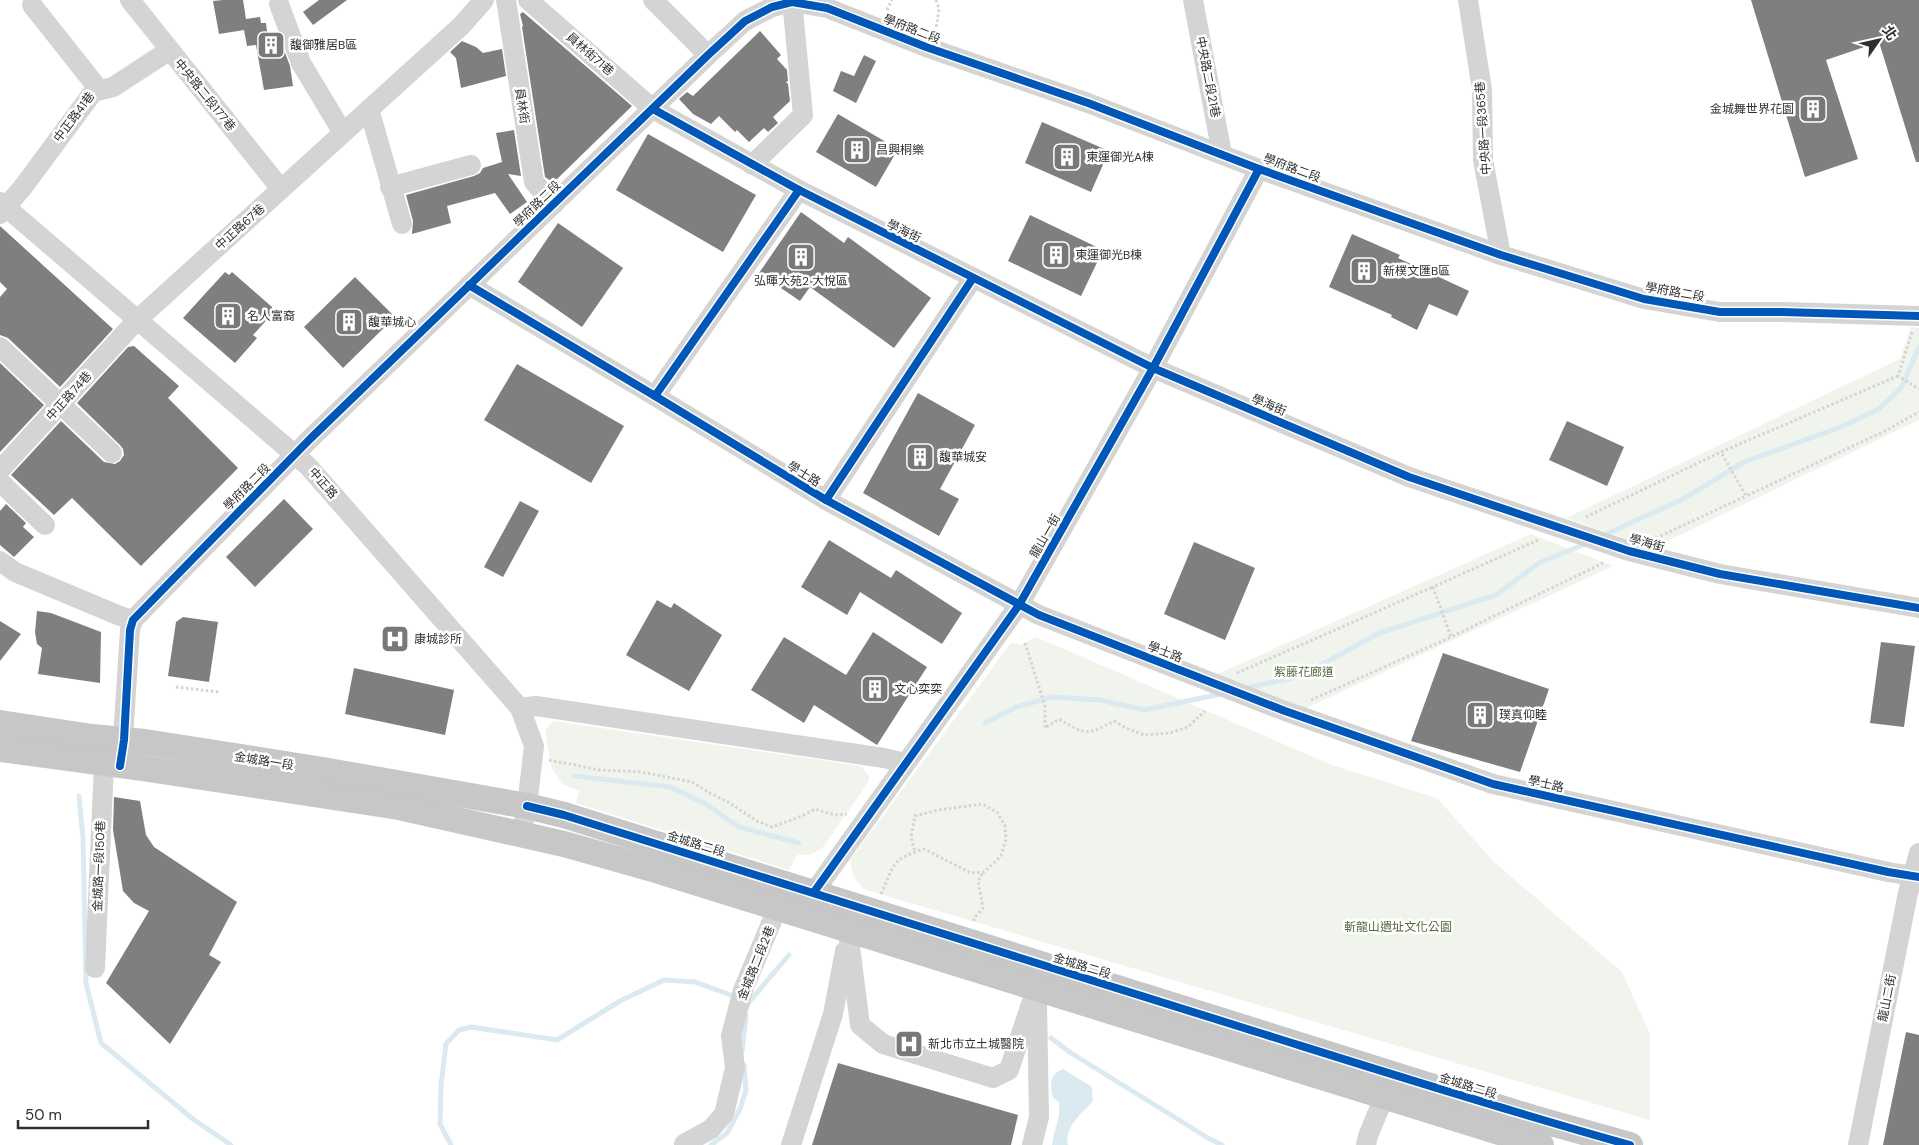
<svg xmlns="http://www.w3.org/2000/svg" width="1919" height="1145" viewBox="0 0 1919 1145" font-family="'DM Sans','Noto Sans TC',sans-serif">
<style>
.green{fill:#f1f4ec}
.water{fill:#daeaf0}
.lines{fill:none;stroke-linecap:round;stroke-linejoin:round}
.stream{stroke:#daeaf0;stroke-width:5}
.building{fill:#7f7f7f}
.path{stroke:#d4d4d4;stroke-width:3;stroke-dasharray:2.5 2.5;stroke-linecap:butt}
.minor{stroke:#d4d4d4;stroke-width:20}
.major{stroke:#c7c7c7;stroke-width:26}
.cycleway-casing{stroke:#fff;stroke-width:11}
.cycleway{stroke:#0057b8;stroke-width:8}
.labels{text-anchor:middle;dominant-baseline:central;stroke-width:5;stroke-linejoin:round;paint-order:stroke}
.street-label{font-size:12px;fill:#2f2f2f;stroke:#fff}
.poi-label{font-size:12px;fill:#2f2f2f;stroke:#fff;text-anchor:start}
.park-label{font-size:12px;fill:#56683e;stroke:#fff}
</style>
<rect width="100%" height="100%" fill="#fff"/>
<g class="green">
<polygon points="1911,327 1919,328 1919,420 1653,548 1566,518 1900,359"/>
<polygon points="1531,534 1613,566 1300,711 1213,676"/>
<polygon points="1036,637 1332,765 1437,798 1493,861 1622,972 1650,1034 1650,1120 863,889 853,875 850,860 1011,643 1021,645"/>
<polygon points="553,721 861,766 869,776 869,781 823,847 811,855 797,855 789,870 576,803 579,791 562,784 552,769 545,731"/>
</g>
<path class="water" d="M1063,1069l29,18 1,14c-11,12 -29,26 -25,44h-16c2,-15 9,-28 7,-43l-6,-4c-3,-14 -4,-23 10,-29z"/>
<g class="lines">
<g class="stream">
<polyline points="1602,536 1683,499 1744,462 1841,427 1879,409 1901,388 1919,347"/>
<polyline points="1246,688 1301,676 1379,633 1496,595 1539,563 1585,544"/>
<polyline points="985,723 1016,707 1053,697 1100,700 1144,710 1221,694"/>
<polyline points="575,776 670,787 704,803 739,827 799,843"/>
<polyline points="79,796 83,838 86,983 101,1043 193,1119 231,1145"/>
<polyline points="748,1005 749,1002 789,955"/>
<polyline points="1051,1038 1071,1053 1208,1138 1222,1145"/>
<polyline points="742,1052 746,1016"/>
<polyline points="451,1145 440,1124 441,1085 446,1044 459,1030 471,1027 557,1040 620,1001 664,980 695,982 736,997"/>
<polyline points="711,1145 727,1133 740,1109 746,1090 744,1065"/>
</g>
</g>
<g class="building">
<polygon points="223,0 243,0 246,19 260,17 261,23 266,23 268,40 272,39 273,43 281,42 290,66 293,86 264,90 256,45 247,46 244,30 219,34 213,1"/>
<polygon points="319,0 347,0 313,25 303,12"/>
<polygon points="1751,0 1919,0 1919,162 1916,162 1879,42 1826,60 1858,159 1805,177"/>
<polygon points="523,12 632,106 557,179 551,181 545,177 522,27 523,26 520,14"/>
<polygon points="760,31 781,55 777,59 787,70 788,81 786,82 788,84 790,101 773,117 778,123 768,132 764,128 749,142 737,130 735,132 719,116 711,124 693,114 679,99 687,92 693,96"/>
<polygon points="462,41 476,47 483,53 502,49 506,76 461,88 456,58 450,52"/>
<polygon points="864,55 876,61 856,103 833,91 841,71 854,76"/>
<polygon points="838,114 898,149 876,187 816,152"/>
<polygon points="1042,122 1109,151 1091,192 1025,163"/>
<polygon points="514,130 521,176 508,174 527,202 510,214 495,193 447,206 451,223 412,234 413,221 406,195 474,176 480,173 483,168 502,162 496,133"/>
<polygon points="648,134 756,195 723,252 616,190"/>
<polygon points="801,212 844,243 848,237 931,298 894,348 810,287 800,301 759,273"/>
<polygon points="1030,215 1103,250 1081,296 1008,261"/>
<polygon points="558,223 623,268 582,327 518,282"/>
<polygon points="0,226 113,329 60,387 8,338 0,335 0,297 7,289 0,282"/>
<polygon points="1352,234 1400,255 1398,258 1469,291 1457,316 1429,304 1417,330 1391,317 1392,315 1329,287"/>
<polygon points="225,272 229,275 232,272 272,307 272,314 253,335 257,338 235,363 183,318"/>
<polygon points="355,277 395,317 343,368 304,327"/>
<polygon points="134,346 179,386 168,398 238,468 141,566 72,498 54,515 11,475 61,421 104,462 115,464 120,461 124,455 123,449 120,445 77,403 128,347"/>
<polygon points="0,363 44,405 0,452"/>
<polygon points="517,364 624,426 591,483 484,420"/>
<polygon points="918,393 975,425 940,489 959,499 939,536 863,493"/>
<polygon points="1567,421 1624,447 1607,486 1549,460"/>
<polygon points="284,499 313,529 255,587 226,557"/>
<polygon points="520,501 539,511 503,577 484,567"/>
<polygon points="6,504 26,523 23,527 34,537 14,557 0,545 0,511"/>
<polygon points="829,540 891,578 896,570 962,613 942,644 860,592 847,615 801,587"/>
<polygon points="1194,542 1255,568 1225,640 1164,614"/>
<polygon points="657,600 671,608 674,603 722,635 689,691 626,655"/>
<polygon points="37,611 51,613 101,632 100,683 38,674 42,648 37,644 35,632"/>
<polygon points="183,617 218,622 209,682 168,676 176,622"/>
<polygon points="0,621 21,634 0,661"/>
<polygon points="873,632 927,667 877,745 814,705 804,723 751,690 784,637 846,675"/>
<polygon points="1881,642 1915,646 1904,727 1870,723"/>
<polygon points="1443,653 1549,689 1520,772 1411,741"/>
<polygon points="354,668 454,690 445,735 345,714"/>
<polygon points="114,797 140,801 146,835 154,847 237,902 209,955 221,962 170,1044 106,983 149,911 134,903 123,891 113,830"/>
<polygon points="1906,1032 1919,1035 1919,1145 1883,1145"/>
<polygon points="838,1063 1018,1115 1011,1145 812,1145"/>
</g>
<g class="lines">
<g class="path">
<polyline points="936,0 939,9 936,29"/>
<polyline points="887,10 892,0"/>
<polyline points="1912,332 1898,376 1919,389"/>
<polyline points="1898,376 1721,452 1746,496 1885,431 1919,412"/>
<polyline points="1586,517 1721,452"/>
<polyline points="1656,538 1746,496"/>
<polyline points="1538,540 1433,587 1451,637 1605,562"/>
<path d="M1025,643l20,63v22l14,-9c27,16 27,17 55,2l12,7 18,7 26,-2 18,-6 17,-16"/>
<polyline points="1237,673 1433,587"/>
<polyline points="176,687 219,692"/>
<polyline points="1311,700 1451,637"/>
<polyline points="549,760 600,770 641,772 692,782 710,793 728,802 757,821 772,827 802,816 815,809 834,815 847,814"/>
<path d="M881,894c14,-30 9,-34 43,-45l47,24 13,-1 17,-16 5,-17 -1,-13 -8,-14 -15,-8 -44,6 -23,6 -4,21 4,15"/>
<polyline points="974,921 974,918 983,908 978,881 983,872"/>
</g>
<g class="minor">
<polyline points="130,0 281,189"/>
<polyline points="506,0 534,182 554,204"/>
<polyline points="528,0 653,109 799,190 1153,368 1409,477 1629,551 1720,574 1919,608"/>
<polyline points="653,0 708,55"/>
<polyline points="1193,0 1222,154"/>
<polyline points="1468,0 1482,90 1483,160 1501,255"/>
<polyline points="279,4 301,63 343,133"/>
<polyline points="93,92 113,87 170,50"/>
<polyline points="369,109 402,224"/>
<polyline points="752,165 803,115 792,0"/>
<polyline points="390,187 471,165"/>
<polyline points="0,202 308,466 520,708 534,746 527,806 521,835"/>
<polyline points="0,214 23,187 97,87 32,5"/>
<polyline points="469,285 655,396 826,500 1039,615 1285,711 1493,784 1888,872 1919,877"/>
<polyline points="0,347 112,453"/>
<polyline points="655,396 799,190"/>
<polyline points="0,470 137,320 461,26 484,0"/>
<polyline points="0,482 45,525"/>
<polyline points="826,500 973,278"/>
<polyline points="0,561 15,572 120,616 133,620"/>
<polyline points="520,708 536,706 884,758 905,763"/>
<polyline points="122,753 130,630 133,620 310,439 708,55 745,21 772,7 792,2 827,8 926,47 1088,103 1259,169 1501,255 1644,299 1720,312 1782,312 1919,316"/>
<polyline points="814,892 1019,605 1153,368 1259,169"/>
<polyline points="848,931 860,1025 883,1044 993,1078 1009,1070 1036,989"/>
<polyline points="95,968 104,764"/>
<polyline points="684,1144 711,1129 724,1114 735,1068 731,1036 743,990 777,909"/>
<polyline points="791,1145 833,1014 845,951"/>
<polyline points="1032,1145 1039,1117 1037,1004"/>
<polyline points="1366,1145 1368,1136 1384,1097"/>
<polyline points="1858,1145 1908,893 1919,853"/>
</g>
<g class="major">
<polyline points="0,723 92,737 145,742 323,770 527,806 564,815 1533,1118 1630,1145"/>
<polyline points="0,749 143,768 399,807 564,844 656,870 1541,1145"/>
</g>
<defs>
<g id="cycleway">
<polyline points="653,109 799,190 1153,368 1409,477 1629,551 1720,574 1919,608"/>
<polyline points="469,285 655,396 826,500 1039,615 1285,711 1493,784 1888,872 1919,877"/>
<polyline points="655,396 799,190"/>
<polyline points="826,500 973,278"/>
<polyline points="120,766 124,740 130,630 133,620 310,439 708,55 745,21 772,7 792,2 827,8 926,47 1088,103 1259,169 1501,255 1644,299 1720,312 1782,312 1919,316"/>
<path d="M527,806l37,9c227,70 453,143 680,213 128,40 256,81 386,117"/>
<polyline points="814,892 1019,605 1153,368 1259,169"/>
</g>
</defs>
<use href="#cycleway" class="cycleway-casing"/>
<use href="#cycleway" class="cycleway"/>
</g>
<defs>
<symbol id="building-square" viewBox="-11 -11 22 22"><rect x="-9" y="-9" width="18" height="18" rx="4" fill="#787878" stroke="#fff"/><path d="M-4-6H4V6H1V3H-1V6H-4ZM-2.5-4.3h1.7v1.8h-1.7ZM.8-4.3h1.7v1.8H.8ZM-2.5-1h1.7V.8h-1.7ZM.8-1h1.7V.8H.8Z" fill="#fff"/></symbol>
<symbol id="hospital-square" viewBox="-11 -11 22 22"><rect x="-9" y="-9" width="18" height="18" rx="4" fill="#787878" stroke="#fff"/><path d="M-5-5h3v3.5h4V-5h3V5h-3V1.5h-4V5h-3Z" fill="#fff"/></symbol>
</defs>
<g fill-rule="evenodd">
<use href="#building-square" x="255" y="29" width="32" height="32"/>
<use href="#building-square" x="1797" y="93" width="32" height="32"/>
<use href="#building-square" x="841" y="134" width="32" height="32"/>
<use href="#building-square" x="1051" y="141" width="32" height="32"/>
<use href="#building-square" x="1040" y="239" width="32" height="32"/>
<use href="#building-square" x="785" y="241" width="32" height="32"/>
<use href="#building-square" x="1348" y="255" width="32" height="32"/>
<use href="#building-square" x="212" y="300" width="32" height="32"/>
<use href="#building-square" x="333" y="306" width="32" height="32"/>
<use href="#building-square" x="904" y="441" width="32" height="32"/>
<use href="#hospital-square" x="379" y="623" width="32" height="32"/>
<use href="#building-square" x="859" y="673" width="32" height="32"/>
<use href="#building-square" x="1464" y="699" width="32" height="32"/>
<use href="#hospital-square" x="893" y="1028" width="32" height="32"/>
</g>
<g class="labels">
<g class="street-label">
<text transform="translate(912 29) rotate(21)">學府路二段</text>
<text transform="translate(590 54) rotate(41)">員林街71巷</text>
<text transform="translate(1208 77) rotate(79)">中央路二段21巷</text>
<text transform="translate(205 95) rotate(51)">中央路二段177巷</text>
<text transform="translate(522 106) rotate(81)">員林街</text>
<text transform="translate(74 117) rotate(-53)">中正路41巷</text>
<text transform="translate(1483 128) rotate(-94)">中央路一段365巷</text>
<text transform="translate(1292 168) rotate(20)">學府路二段</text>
<text transform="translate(537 204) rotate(-44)">學府路二段</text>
<text transform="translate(240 227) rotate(-42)">中正路67巷</text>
<text transform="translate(904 231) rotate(26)">學海街</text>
<text transform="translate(1675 292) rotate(10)">學府路二段</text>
<text transform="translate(69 396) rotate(-48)">中正路74巷</text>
<text transform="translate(1269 405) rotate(23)">學海街</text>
<text transform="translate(804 474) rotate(32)">學士路</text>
<text transform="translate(323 483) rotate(49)">中正路</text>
<text transform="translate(247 487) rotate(-45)">學府路二段</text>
<text transform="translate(1045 536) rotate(-60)">龍山一街</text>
<text transform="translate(1647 543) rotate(15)">學海街</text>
<text transform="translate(1165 652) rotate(21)">學士路</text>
<text transform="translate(264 761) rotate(9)">金城路一段</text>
<text transform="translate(1546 784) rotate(13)">學士路</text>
<text transform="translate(696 844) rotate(17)">金城路二段</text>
<text transform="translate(99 866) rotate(-88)">金城路一段150巷</text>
<text transform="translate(756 963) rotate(-68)">金城路二段2巷</text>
<text transform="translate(1082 966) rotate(17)">金城路二段</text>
<text transform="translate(1887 998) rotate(-79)">龍山二街</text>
<text transform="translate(1468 1086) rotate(17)">金城路二段</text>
</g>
<g class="poi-label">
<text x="290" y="45">馥御雅居B區</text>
<text x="1794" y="109" text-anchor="end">金城舞世界花園</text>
<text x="876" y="150">昌興桐樂</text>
<text x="1086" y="157">東運御光A棟</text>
<text x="1075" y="255">東運御光B棟</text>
<text x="1383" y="271">新樸文匯B區</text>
<text x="801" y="281" text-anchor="middle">弘暉大苑2 大悅區</text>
<text x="247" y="316">名人富裔</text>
<text x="368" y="322">馥華城心</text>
<text x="939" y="457">馥華城安</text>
<text x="414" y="639">康城診所</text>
<text x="894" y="689">文心奕奕</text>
<text x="1499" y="715">璞真仰睦</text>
<text x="928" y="1044">新北市立土城醫院</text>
</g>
<g class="park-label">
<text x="1304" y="672">紫藤花廊道</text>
<text x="1398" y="927">斬龍山遺址文化公園</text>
</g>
</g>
<g transform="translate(1879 40) rotate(56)" stroke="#ffffff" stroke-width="4" paint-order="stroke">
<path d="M0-4L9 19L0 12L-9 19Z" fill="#2f2f2f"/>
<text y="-8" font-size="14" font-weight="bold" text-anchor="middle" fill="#2f2f2f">北</text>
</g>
<path d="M18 1120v8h130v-8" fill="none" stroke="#2f2f2f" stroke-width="2.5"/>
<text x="25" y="1120" font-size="15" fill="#2f2f2f" stroke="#ffffff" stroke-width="4" paint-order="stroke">50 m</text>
</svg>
